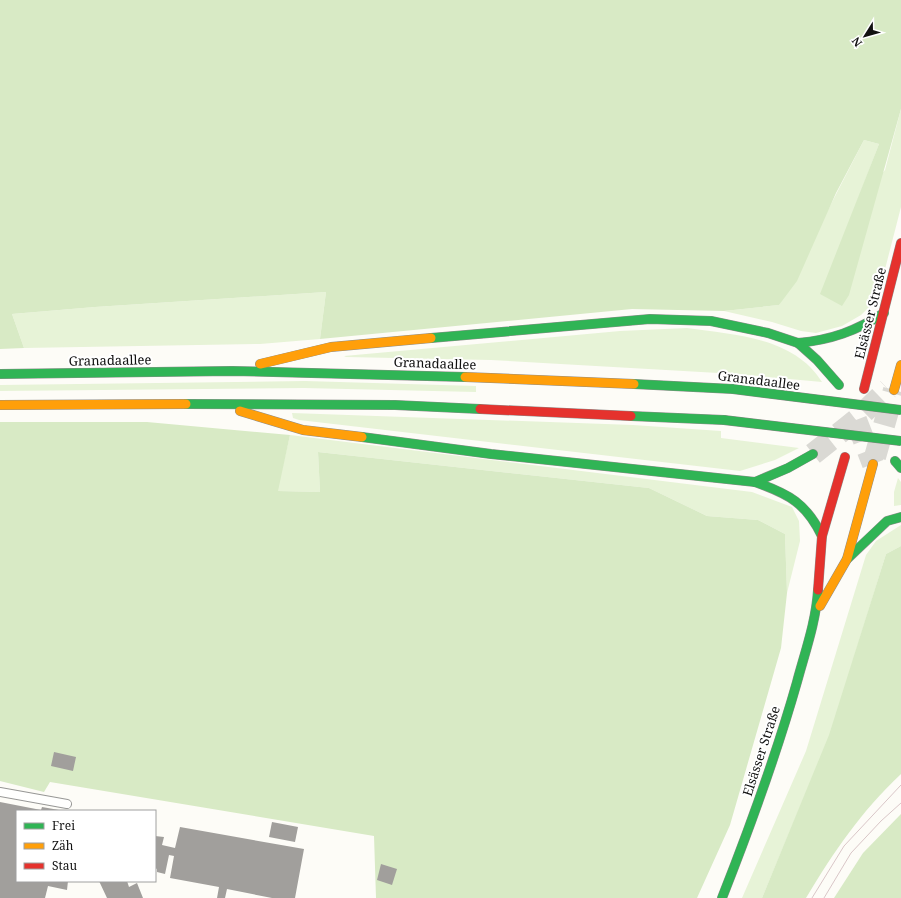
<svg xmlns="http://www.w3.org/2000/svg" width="901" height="898" viewBox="0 0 901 898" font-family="'Noto Serif',serif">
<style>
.green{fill:#e7f3d7}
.forest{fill:#d8eac5}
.building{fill:#a19f9c}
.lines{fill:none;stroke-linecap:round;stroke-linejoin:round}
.secondary-tunnel{stroke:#dad9d4;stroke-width:22;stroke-dasharray:22 11;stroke-linecap:butt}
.lane-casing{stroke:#979795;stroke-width:10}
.fast-casing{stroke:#8e8d8b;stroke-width:10}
.slow-casing{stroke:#8e8d8b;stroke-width:10}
.jam-casing{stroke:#8e8d8b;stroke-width:10}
.lane{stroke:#fffffe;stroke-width:8}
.fast{stroke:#30b455;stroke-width:9}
.slow{stroke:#ff9f0a;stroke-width:9}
.jam{stroke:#e5322d;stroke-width:9}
.tram{stroke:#d9c6c7;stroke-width:1}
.fast-bridge-casing{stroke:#858482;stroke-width:10;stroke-linecap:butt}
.fast-bridge{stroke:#30b455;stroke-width:9}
.labels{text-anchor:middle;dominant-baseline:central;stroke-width:4;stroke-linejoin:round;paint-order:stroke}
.street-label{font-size:13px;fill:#111;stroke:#fff}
</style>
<rect width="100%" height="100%" fill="#fdfcf7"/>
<g class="green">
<polygon points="901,109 901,207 883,277 871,305 861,315 842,326 816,333 801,331 772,322 724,311 779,305 864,140 879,144 856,204 885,170"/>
<polygon points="326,292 320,339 260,344 24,348 12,314 95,307"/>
<path d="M687,328c48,7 107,9 135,54l-86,-8 -245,-14 -145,-3 -2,-1 276,-25z"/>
<polygon points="305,381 476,386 476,392 304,388 0,391 0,385"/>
<polygon points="292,413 633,425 721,431 721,438 799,448 775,460 740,471 299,420 293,418"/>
<polygon points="290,435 752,492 792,507 799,521 800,541 787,593 785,534 758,520 707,516 649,488 318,452 320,492 277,491"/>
<polygon points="898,478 901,482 901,505 894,506 894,492"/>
<polygon points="901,525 901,546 886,554 830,735 762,898 742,898 806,751 866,555 876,541"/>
</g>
<g class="forest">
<polygon points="0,0 901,0 901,109 849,295 842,306 820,294 879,144 864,140 836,193 797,281 779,305 724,311 632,309 320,339 326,292 95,307 12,314 24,348 0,349"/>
<polygon points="0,422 147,422 290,435 278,491 320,492 318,452 649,488 707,516 758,520 785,534 787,593 781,648 730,825 697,898 376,898 374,836 50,782 44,792 0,781"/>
<path d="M901,546v228c-41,39 -66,76 -95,124h-44l67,-163 57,-181z"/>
<polygon points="901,814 901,898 834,898 863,853"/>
</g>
<g class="building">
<polygon points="54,752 76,757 73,771 51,766"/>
<polygon points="0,802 41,810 42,807 59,810 17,811 17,881 68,881 67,890 48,886 45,898 0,898"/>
<polygon points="272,822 298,827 295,842 269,837"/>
<polygon points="180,827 304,849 295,898 272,898 227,889 225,898 217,898 219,887 170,878 174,856 169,855 165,874 157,872 157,869 155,868 155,836 164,837 162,845 175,848"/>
<polygon points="381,864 397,869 392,885 377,880"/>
<polygon points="99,881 127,881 129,887 137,883 143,898 107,898"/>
</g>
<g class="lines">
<g class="secondary-tunnel">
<polyline points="856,420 873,464"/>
<polyline points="813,454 856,420 888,389"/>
<polyline points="875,457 894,390"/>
</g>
<defs>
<polyline id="lane" points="0,792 67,804"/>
<g id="fast">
<polyline points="431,338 650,319 711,321 768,333 798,343"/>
<path d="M798,343c33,-3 58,-12 86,-30"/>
<polyline points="798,343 817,360 839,385"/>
<polyline points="0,374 232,371 465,377"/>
<polyline points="634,384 733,389"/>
<polyline points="186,404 395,405 480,409"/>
<polyline points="631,416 724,420"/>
<polyline points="362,437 491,454 755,482"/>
<polyline points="895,461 901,468"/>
<path d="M755,482c34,12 51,21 67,54"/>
<polyline points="755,482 788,468 813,454"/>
<polyline points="847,559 887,521 901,517"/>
<path d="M722,898c28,-71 54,-142 75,-216 8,-30 19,-60 21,-92"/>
</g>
<g id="slow">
<polyline points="260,364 331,347 431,338"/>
<polyline points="465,377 634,384"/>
<polyline points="894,390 901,365"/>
<polyline points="0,405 186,404"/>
<polyline points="240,411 303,430 362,437"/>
<polyline points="820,606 847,559 873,464"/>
</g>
<g id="jam">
<polyline points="864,389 901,243"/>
<polyline points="480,409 631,416"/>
<polyline points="818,590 822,536 845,457"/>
</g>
</defs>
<use href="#lane" class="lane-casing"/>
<use href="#fast" class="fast-casing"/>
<use href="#slow" class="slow-casing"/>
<use href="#jam" class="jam-casing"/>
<use href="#lane" class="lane"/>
<use href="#fast" class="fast"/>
<use href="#slow" class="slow"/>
<use href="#jam" class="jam"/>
<g class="tram">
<polyline points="812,898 844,846 901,785"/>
<polyline points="824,898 851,853 881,821 901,803"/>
</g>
<defs>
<g id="fast-bridge">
<polyline points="733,389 901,410"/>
<polyline points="724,420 901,441"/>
</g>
</defs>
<use href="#fast-bridge" class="fast-bridge-casing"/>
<use href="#fast-bridge" class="fast-bridge"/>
</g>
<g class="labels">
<g class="street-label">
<text transform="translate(870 313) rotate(-76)">Elsässer Straße</text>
<text transform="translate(110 360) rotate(-1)">Granadaallee</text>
<text transform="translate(435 363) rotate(2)">Granadaallee</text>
<text transform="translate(759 380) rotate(7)">Granadaallee</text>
<text transform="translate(761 751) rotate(-72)">Elsässer Straße</text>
</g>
</g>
<rect x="16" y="810" width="140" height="72" fill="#ffffff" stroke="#a0a0a0"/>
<rect x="24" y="823" width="20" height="6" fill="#30b455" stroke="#a0a0a0"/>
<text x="52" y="830" font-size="12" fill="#111111">Frei</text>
<rect x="24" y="843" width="20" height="6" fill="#ff9f0a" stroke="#a0a0a0"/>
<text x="52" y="850" font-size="12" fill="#111111">Zäh</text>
<rect x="24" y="863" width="20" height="6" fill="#e5322d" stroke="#a0a0a0"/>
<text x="52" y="870" font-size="12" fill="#111111">Stau</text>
<g transform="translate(865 36) rotate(233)" stroke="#ffffff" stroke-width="3" paint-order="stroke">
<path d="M0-3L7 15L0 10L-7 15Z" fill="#111111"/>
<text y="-6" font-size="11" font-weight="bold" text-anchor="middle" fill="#111111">N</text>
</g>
</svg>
